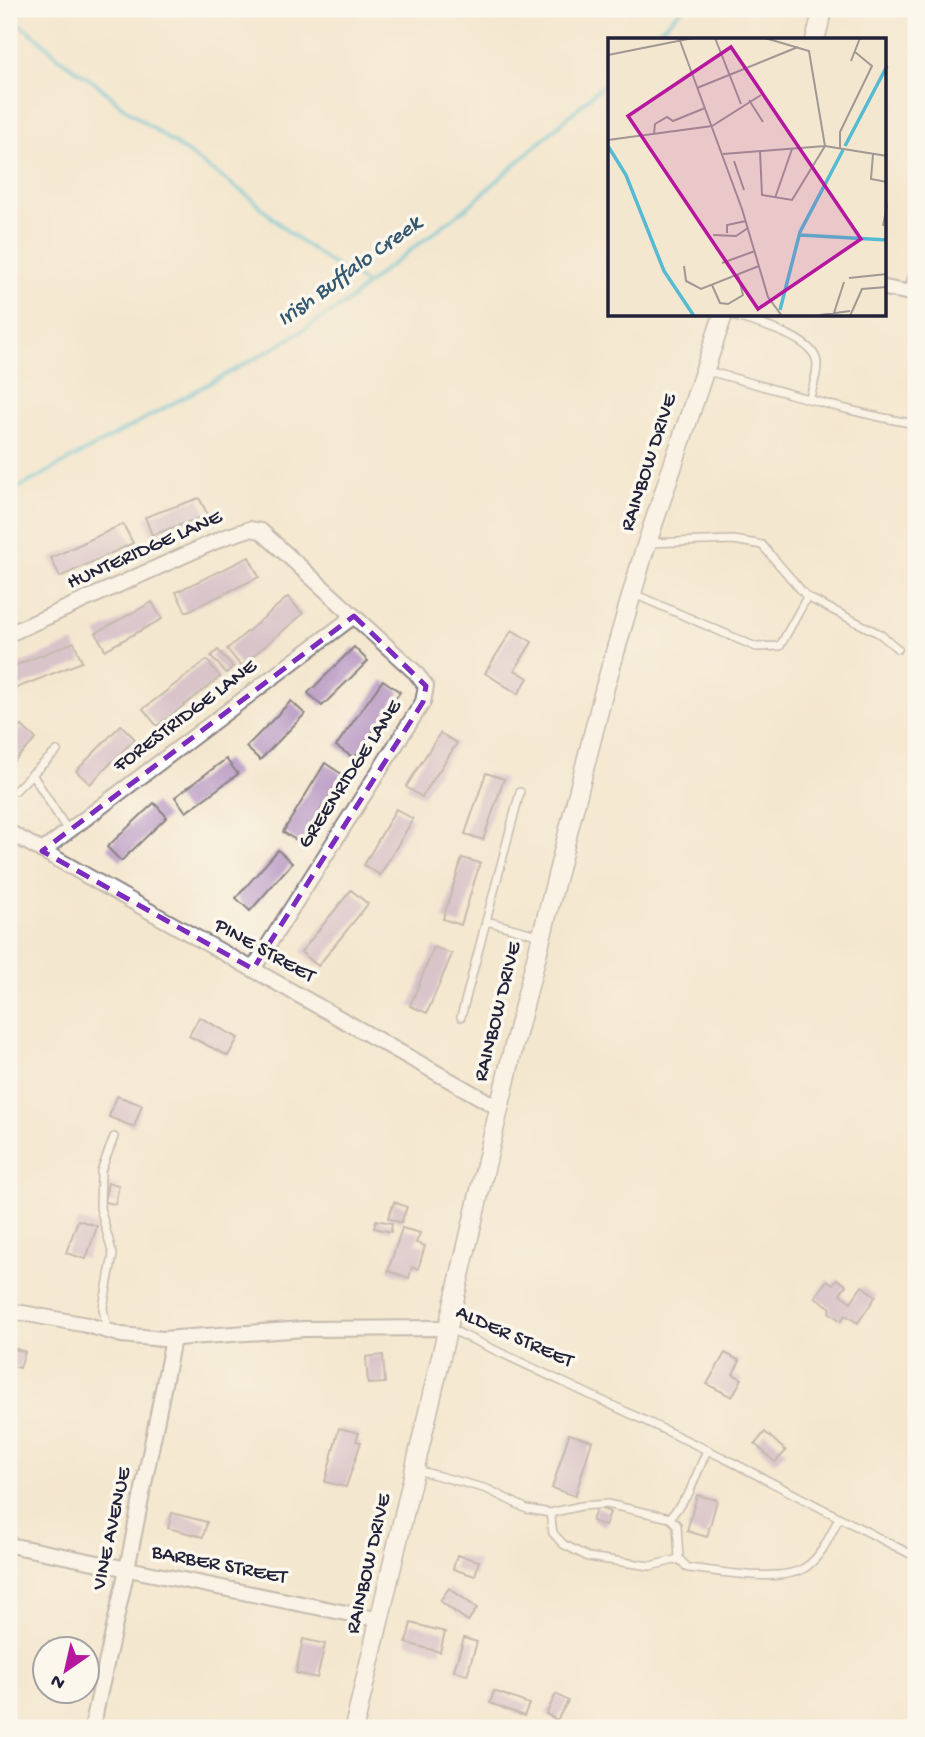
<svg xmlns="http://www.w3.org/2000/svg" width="925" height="1737" viewBox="0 0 925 1737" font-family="'Gochi Hand',sans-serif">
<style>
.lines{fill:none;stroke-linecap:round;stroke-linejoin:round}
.stream{stroke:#55bbd3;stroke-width:4.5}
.building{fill:#b899c4}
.service-casing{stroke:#8b8485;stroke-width:10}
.minor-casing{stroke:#8b8485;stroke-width:18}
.tertiary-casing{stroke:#8b8485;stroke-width:21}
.service{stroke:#fff;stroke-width:7}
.minor{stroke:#fff;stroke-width:14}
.tertiary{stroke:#fff;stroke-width:18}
.marked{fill:none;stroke:#7b2cbf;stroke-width:5;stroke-dasharray:14 9;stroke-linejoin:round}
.labels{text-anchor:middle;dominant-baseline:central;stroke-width:7;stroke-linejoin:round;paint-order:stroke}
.street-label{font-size:21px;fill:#22223b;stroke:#fbf7ec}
.water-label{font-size:23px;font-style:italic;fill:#345870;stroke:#fbf7ec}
.inset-river{fill:none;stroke:#55bbd3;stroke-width:3.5}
.inset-road{fill:none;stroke:#a09894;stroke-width:2}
.view{fill:#b5179e;fill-opacity:0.15;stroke:#b5179e;stroke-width:3.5}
.inset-edge{fill:none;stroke:#22223b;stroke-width:3.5}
</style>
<rect width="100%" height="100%" fill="#fbf7ec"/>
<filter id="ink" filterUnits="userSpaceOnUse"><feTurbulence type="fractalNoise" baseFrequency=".0143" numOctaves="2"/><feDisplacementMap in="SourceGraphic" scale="14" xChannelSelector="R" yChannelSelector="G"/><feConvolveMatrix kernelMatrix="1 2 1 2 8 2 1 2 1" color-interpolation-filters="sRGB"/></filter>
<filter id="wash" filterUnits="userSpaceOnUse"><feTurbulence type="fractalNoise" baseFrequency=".00686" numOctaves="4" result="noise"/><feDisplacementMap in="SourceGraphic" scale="28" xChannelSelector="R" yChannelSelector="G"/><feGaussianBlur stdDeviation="1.57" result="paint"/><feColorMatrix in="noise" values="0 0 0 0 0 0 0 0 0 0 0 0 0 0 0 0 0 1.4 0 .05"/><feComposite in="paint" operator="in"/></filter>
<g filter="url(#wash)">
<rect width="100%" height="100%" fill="#f4e7cf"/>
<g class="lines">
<g class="stream">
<polyline points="9,17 38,38 60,59 98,85 123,107 251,198 289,233 343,271 348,272 367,285"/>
<polyline points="649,40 682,9"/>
<polyline points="9,493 276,347 345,304 383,271 469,206 610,79"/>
</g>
</g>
<g id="blocks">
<g class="building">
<polygon points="199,498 208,515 152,535 145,517"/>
<polygon points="123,524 133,543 60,577 51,558"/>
<polygon points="249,557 259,577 186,612 176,592"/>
<polygon points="288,597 303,614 241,666 227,649"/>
<polygon points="152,602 162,619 105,650 96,633"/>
<polygon points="512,630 532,642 515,670 528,678 518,694 485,673"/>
<polygon points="74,642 82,662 9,691 9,668"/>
<polygon points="354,647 368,661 322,706 308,693"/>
<polygon points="218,650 233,667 226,673 211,656"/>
<polygon points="207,660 220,677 157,726 143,709"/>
<polygon points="383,680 400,692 354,758 336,746"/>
<polygon points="291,701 305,714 260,760 246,747"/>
<polygon points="121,725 135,739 90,784 76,771"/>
<polygon points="22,726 36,739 9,766 9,739"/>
<polygon points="440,733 457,743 422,797 406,787"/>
<polygon points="226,759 238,774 186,812 175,797"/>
<polygon points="325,763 343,775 301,843 283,832"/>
<polygon points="486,773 504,779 483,840 465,834"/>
<polygon points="154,803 167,817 121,861 107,847"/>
<polygon points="396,809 413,819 380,875 364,865"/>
<polygon points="278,850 292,863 250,911 236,898"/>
<polygon points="462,858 480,863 461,925 443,919"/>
<polygon points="351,890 368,904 318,966 301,952"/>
<polygon points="434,947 452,954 427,1013 410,1006"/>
<polygon points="199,1017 238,1038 228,1056 189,1036"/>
<polygon points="117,1096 142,1105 134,1127 109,1117"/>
<polygon points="108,1183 119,1185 115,1204 104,1202"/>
<polygon points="394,1202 407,1207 401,1223 388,1218"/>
<polygon points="78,1220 97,1226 86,1259 66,1253"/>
<polygon points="376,1220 392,1223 391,1232 374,1228"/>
<polygon points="402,1228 420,1233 416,1243 425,1246 418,1269 412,1267 409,1278 388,1271"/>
<polygon points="837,1279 846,1285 840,1294 851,1302 862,1286 876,1296 858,1323 845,1315 841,1321 829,1312 831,1308 815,1297 827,1280 833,1284"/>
<polygon points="9,1347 25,1352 20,1368 12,1366 9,1375"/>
<polygon points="725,1353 740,1361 733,1374 742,1379 732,1397 707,1384"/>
<polygon points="383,1355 385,1383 368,1384 366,1357"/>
<polygon points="339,1428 359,1433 356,1441 361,1442 346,1487 325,1482"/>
<polygon points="765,1432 786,1451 775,1462 755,1444"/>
<polygon points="569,1434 592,1441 575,1496 552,1488"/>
<polygon points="697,1495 717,1500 707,1537 687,1531"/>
<polygon points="597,1507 610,1512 605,1526 592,1521"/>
<polygon points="172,1513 207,1522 203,1537 168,1528"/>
<polygon points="457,1555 479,1561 475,1576 453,1569"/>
<polygon points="449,1588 477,1608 468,1621 440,1601"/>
<polygon points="411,1623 445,1632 440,1652 406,1643"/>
<polygon points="464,1638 477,1642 467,1675 454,1670"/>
<polygon points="303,1639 325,1644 317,1678 296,1673"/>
<polygon points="49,1641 79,1649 79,1650 47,1650"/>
<polygon points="494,1691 529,1704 524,1716 490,1703"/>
<polygon points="556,1694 568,1701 557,1720 546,1714"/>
</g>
</g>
</g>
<g filter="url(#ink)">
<use href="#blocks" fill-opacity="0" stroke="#8b8485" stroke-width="2"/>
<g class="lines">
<defs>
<g id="service">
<path d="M730,315c21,7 88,22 87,50 0,11 -5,23 -7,33"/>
<path d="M707,371c70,18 138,41 209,53"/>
<polyline points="648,543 734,540 762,545 807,597 880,634 898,649"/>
<polyline points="634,594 756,647 780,646 807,597"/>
<polyline points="32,774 57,751"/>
<polyline points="15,791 32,774 68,831"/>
<polyline points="486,921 541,936"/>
<polyline points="461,1017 520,792"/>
<polyline points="448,1328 724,1458 916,1557"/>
<polyline points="107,1330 103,1308 113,1255 100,1208 101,1171 114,1137"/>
<path d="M417,1470l70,19 40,20 23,4 31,-7 26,-2 63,14 7,7 2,34 9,9c30,3 93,16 118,-1 16,-11 24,-32 33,-49"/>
<polyline points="550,1513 553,1533 563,1544 588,1557 650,1566 679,1559"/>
<polyline points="670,1518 689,1493 707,1450"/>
</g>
<g id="minor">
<polyline points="885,288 916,294"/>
<polyline points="912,294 916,277"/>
<polyline points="9,634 225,537 250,529 261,531 415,672 426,686 423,702 253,969"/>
<polyline points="9,832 499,1108"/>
<polyline points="42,851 354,616"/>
<polyline points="17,1312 87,1325 122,1335 163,1339 304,1329 448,1328"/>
<polyline points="9,1545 381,1620"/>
<polyline points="92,1728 127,1569 173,1339"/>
</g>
<g id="tertiary">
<polyline points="815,40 823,9"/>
<polyline points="354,1728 514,1045 605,687 643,555 723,315"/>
</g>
</defs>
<use href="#service" class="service-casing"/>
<use href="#minor" class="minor-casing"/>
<use href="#tertiary" class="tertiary-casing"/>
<use href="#service" class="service"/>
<use href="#minor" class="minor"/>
<use href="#tertiary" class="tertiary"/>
</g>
</g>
<path d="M0 0H925V1737H0ZM354,616l72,70 -3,16 -170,267 -211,-118z" fill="#f4e7cf" fill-opacity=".55" fill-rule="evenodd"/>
<path class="marked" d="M354,616l72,70 -3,16 -170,267 -211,-118z"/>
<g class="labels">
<g class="street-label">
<text transform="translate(650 463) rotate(-72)">RAINBOW DRIVE</text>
<text transform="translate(145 551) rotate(-24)">HUNTERIDGE LANE</text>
<text transform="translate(186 717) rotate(-37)">FORESTRIDGE LANE</text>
<text transform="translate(351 775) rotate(-57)">GREENRIDGE LANE</text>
<text transform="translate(264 952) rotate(29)">PINE STREET</text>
<text transform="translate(499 1012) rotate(-76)">RAINBOW DRIVE</text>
<text transform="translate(514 1338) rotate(24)">ALDER STREET</text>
<text transform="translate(113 1529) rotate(-78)">VINE AVENUE</text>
<text transform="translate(370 1564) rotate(-77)">RAINBOW DRIVE</text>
<text transform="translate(219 1566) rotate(11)">BARBER STREET</text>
</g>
<g class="water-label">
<text transform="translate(350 272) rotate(-36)">Irish Buffalo Creek</text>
</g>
</g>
<g transform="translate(608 38)">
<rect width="278" height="278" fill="#f4e7cf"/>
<path class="inset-river" d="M0,108l18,29 38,96 30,45M237,108l42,-80M192,197l87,5M172,272l20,-78 43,-82"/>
<path class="inset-road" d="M71,0l63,171 26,88 14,19M107,0l26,66M0,17l85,-17M243,23l9,-23M89,50l101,-41M141,62l14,22M46,96l1,-10 12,-7 6,4 32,-13M0,102l104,-14 49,-31M232,110v-16l32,-66 -17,-14M152,113l2,44 30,5 33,-54 -16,-95 -44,-13M115,116l102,-8 62,10M265,116l-2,25 16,3M126,123l10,29M167,160l17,-49M275,188l4,-21M119,195v-8l19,-4M105,197l23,1 12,-8M114,225l33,-12M76,228l2,15 15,8 58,-23M241,240l38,-4M104,247l8,18 8,1 15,-9 -5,-20M212,277l30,-4M225,278l11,-34M242,278l12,-27 25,-2"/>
<path class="view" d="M123,9l130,192 -103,70 -130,-193z"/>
<rect width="278" height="278" class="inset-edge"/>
</g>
<rect width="925" height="1737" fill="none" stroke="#fbf7ec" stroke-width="35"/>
<g transform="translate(66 1670) rotate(214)"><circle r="33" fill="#fbf7ec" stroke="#a4a2a5" stroke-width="2"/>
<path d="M0-5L12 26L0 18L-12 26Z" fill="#b5179e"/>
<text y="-10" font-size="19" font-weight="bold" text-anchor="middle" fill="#22223b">N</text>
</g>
</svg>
